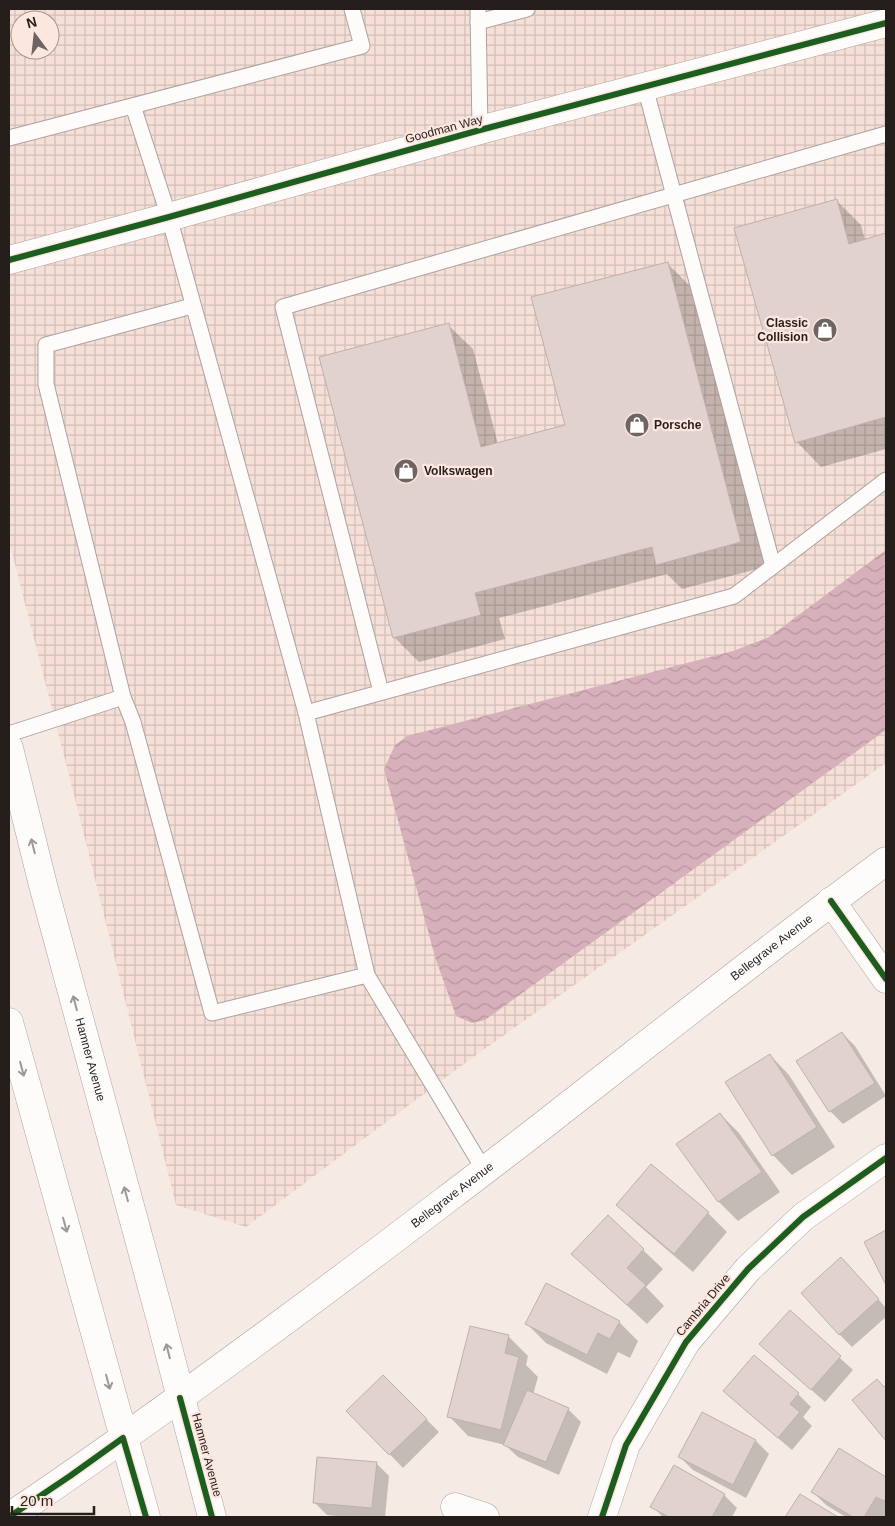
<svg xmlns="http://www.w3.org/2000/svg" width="895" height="1526" viewBox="0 0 895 1526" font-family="Arial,sans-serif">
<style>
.industrial{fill:url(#industrial-grid);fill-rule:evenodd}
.water{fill:url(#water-waves)}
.shadow{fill:#0003}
.building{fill:#e1d2cf;stroke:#bbb2b0}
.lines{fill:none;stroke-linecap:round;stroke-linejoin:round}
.service-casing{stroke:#aca3a0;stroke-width:17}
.minor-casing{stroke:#aca3a0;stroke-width:29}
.tertiary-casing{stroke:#aca3a0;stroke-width:29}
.secondary-casing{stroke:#aca3a0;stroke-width:29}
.primary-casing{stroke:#aca3a0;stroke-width:29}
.service{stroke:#fefcfb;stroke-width:15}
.minor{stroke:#fefcfb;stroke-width:28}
.tertiary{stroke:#fefcfb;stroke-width:28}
.secondary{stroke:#fefcfb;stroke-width:28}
.primary{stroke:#fefcfb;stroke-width:28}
.cycleway-casing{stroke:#fce7df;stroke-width:9}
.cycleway{stroke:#1b5e20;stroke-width:6}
.oneway{stroke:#9c9896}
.labels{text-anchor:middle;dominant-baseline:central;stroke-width:4.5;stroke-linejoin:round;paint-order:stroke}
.street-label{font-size:12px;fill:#251e1b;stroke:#fce7df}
.poi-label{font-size:12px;font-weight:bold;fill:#251e1b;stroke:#fce7df;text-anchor:start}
</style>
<defs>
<pattern id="industrial-grid" width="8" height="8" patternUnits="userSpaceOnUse" patternTransform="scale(1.25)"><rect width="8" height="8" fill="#f5dfd7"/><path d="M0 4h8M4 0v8" fill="none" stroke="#d2bfb8"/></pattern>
<pattern id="water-waves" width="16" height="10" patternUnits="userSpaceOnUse" patternTransform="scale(1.25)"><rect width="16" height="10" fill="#d6b0ba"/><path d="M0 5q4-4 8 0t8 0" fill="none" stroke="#b8979f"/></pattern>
</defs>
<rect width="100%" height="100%" fill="#f6eae5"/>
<path class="industrial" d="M9,9h877v754l-414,295 -226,169 -70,-22 -101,-406 -66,-258zM20,20h30v30h-30z"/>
<polygon class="water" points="886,550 886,730 485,1020 472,1023 456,1016 435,957 384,769 395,745 407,736 733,651 769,637"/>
<g class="shadow">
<polygon points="836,200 861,225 865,240 886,234 886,449 821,467 797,442"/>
<polygon points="667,263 692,288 765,567 682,589 667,574 499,618 505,639 419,662 394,637 448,325 473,349 498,444 566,426"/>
<polygon points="842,1033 855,1046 886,1096 843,1124 830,1111"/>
<polygon points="770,1055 789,1075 835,1147 792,1175 773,1155"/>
<polygon points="720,1114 739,1133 780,1192 738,1221 719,1202 678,1144"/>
<polygon points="618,1205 708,1213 727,1232 693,1272 637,1224"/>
<polygon points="608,1217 663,1269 646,1287 664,1306 647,1324 592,1273"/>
<polygon points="886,1232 886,1282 866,1242"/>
<polygon points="854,1272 886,1308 886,1317 852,1347 839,1334"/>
<polygon points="790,1312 853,1370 825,1402 774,1357"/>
<polygon points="619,1322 638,1341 630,1358 618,1352 607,1374 546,1343 526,1323"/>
<polygon points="508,1336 528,1356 526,1365 538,1377 533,1395 568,1409 581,1422 559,1475 518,1457 505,1445 468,1436 449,1416"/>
<polygon points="754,1357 798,1394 811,1407 803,1417 812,1426 792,1450 738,1404 725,1391"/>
<polygon points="383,1376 439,1432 403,1468 348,1411"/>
<polygon points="886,1386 886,1439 854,1400"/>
<polygon points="703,1414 756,1441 769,1454 746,1498 693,1470 680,1457"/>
<polygon points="839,1449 886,1478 886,1515 885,1517 846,1517 826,1505 813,1492"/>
<polygon points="376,1463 389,1476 385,1517 347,1517 327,1515 314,1502"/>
<polygon points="724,1495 737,1508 732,1517 663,1517 652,1506"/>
</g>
<g class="building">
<polygon points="837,199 849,244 886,233 886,417 795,443 734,228"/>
<polygon points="668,262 741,542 656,565 652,547 475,593 481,615 393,638 319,357 449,323 481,447 565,425 531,297"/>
<polygon points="842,1032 875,1083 829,1112 796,1061"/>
<polygon points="770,1054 817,1127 772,1156 725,1082"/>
<polygon points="720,1113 762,1172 718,1202 676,1144"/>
<polygon points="651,1164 709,1212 674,1254 616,1205"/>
<polygon points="608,1215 644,1249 627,1268 646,1285 627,1305 571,1254"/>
<polygon points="886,1230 886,1285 864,1242"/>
<polygon points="841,1257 879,1299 839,1335 801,1293"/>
<polygon points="546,1283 620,1321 610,1339 598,1333 587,1355 525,1324"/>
<polygon points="790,1310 841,1356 811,1390 759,1344"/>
<polygon points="470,1326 509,1335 505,1353 519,1357 501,1430 447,1417"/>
<polygon points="754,1355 799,1393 790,1404 800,1412 778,1438 723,1391"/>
<polygon points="383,1375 427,1419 389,1455 346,1411"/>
<polygon points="877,1379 884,1387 886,1385 886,1441 852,1400"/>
<polygon points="527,1390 569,1408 546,1462 503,1445"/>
<polygon points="702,1412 756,1440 733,1485 678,1457"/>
<polygon points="839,1448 886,1477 886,1498 884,1501 876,1497 864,1517 853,1517 811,1492"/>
<polygon points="317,1457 377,1462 372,1508 313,1503"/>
<polygon points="674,1465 725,1494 712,1517 669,1517 650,1507"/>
<polygon points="800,1494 838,1517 785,1517"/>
</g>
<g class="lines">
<defs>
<g id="service">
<polyline points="478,9 480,130"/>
<polyline points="478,22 527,9"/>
<polyline points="645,87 773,566"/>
<polyline points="133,106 169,217 306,713"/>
<polyline points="9,138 362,46 352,9"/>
<polyline points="381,692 283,307 886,134"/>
<polyline points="123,697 46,384 46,345 192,306"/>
<polyline points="9,734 123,697 133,722 212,1013 367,975 306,713 734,596 886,480"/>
<polyline points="367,975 484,1170"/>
</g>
<g id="minor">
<polyline points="831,901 886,979"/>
<polyline points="455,1507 485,1517"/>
<polyline points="602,1517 626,1445 686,1342 748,1269 803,1217 886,1158"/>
</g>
<polyline id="tertiary" points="9,260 169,217 480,130 886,23"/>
<g id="secondary">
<path id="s1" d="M9,1517c131,-88 258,-182 384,-277 51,-39 102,-77 153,-117 113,-88 225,-177 340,-262"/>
</g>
<g id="primary">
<path id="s2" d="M9,748l34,137 116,428 53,204"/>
<polyline points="9,1022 146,1517"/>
</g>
</defs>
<use href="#service" class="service-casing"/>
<use href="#minor" class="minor-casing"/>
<use href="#tertiary" class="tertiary-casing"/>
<use href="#secondary" class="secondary-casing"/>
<use href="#primary" class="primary-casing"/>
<use href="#service" class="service"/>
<use href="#minor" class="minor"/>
<use href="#tertiary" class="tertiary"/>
<use href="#secondary" class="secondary"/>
<use href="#primary" class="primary"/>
<defs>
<g id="cycleway">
<polyline points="9,260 169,217 480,130 886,23"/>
<polyline points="831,901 886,979"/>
<polyline points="180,1398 212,1517"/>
<polyline points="9,1517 70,1476 123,1438 146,1517"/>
<polyline points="602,1517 626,1445 686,1342 748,1269 803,1217 886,1158"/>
</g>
</defs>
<use href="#cycleway" class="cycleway-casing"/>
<use href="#cycleway" class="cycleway"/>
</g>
<defs><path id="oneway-shaft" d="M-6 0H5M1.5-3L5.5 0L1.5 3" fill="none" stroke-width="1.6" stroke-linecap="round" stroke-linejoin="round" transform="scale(1.25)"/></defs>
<g class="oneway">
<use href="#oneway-shaft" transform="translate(33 846) rotate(-104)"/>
<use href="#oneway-shaft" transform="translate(75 1003) rotate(-105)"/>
<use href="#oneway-shaft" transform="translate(22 1069) rotate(75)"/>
<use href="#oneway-shaft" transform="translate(126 1194) rotate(-105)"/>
<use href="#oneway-shaft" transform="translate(65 1225) rotate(75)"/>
<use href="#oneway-shaft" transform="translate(168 1351) rotate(-104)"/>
<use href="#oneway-shaft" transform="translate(108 1382) rotate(75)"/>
</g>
<defs>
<symbol id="shop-disc" viewBox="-11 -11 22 22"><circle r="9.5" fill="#6e6562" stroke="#fce7df"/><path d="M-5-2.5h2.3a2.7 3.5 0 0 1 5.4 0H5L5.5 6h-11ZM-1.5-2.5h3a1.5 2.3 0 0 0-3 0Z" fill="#fff"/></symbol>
</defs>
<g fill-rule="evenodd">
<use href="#shop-disc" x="811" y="316" width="28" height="28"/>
<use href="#shop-disc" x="623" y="411" width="28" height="28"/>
<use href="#shop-disc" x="392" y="457" width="28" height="28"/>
</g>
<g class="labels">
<g class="street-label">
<text transform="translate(444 129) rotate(-15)">Goodman Way</text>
<text stroke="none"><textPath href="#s1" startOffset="952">Bellegrave Avenue</textPath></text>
<text stroke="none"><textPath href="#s2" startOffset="322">Hamner Avenue</textPath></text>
<text stroke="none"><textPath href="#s1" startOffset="548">Bellegrave Avenue</textPath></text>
<text transform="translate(703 1305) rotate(-50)">Cambria Drive</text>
<text transform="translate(207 1455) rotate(75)">Hamner Avenue</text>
</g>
<g class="poi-label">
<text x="808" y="323" text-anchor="end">Classic<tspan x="808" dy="14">Collision</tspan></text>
<text x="654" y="425">Porsche</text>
<text x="424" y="471">Volkswagen</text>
</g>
</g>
<rect width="895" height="1526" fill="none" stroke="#251e1b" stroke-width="20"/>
<g transform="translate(35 35) rotate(345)"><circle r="24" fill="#fce7df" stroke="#a69791"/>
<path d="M0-4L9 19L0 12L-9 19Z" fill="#6e6562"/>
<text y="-8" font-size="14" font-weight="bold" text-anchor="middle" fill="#251e1b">N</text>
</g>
<path d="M12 1506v8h82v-8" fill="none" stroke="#251e1b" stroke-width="2.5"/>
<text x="20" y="1506" font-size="15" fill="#251e1b" stroke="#fce7df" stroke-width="4" paint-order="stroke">20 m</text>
</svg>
